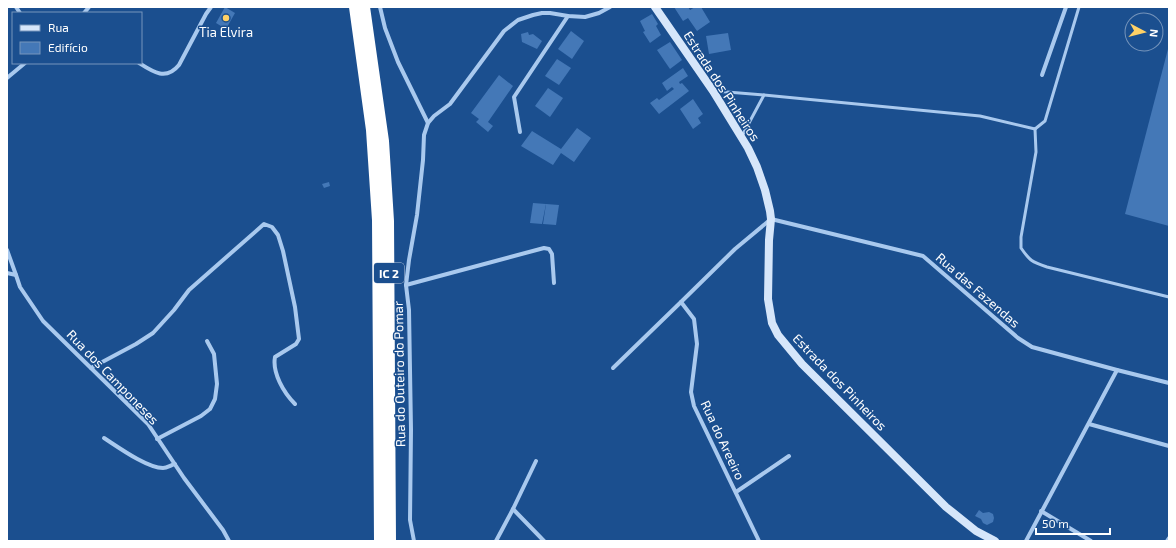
<svg xmlns="http://www.w3.org/2000/svg" width="1176" height="548" viewBox="0 0 1176 548" font-family="'Exo 2',sans-serif">
<style>
.building{fill:#4478b7}
.lines{fill:none;stroke-linecap:round;stroke-linejoin:round}
.lane{stroke:#a9c9ee;stroke-width:3}
.street{stroke:#a9c9ee;stroke-width:4}
.secondary{stroke:#d6e6fa;stroke-width:8}
.highway{stroke:#fff;stroke-width:12}
.poi-dot{fill:#ffd166;stroke:#1b4f8f;stroke-width:1.5}
.labels{text-anchor:middle;dominant-baseline:central;stroke-width:3;stroke-linejoin:round;paint-order:stroke}
.shield{fill:#1b4f8f;stroke:#bbcadd;stroke-width:1}
.shield-label{font-size:12px;font-weight:bold;fill:#fff}
.poi-label{font-size:13px;fill:#fff;stroke:#1b4f8f}
.street-label{font-size:13px;fill:#fff;stroke:#1b4f8f}
</style>
<rect width="100%" height="100%" fill="#1b4f8f"/>
<g class="building">
<polygon points="225,7 235,13 226,29 216,23"/>
<polygon points="674,7 688,7 690,10 695,7 701,7 710,22 697,31 688,18 683,21"/>
<polygon points="652,14 658,24 656,26 661,35 650,43 643,32 645,31 640,21"/>
<polygon points="571,31 584,41 572,59 558,49"/>
<polygon points="528,32 529,35 533,34 542,41 537,49 522,42 521,34"/>
<polygon points="728,33 731,50 709,54 706,36"/>
<polygon points="670,42 682,60 670,69 657,50"/>
<polygon points="1168,49 1169,49 1169,226 1125,214"/>
<polygon points="557,59 571,68 559,85 545,76"/>
<polygon points="683,68 688,76 679,82 680,84 682,83 689,91 659,114 650,103 657,98 659,100 674,89 672,87 667,91 662,83"/>
<polygon points="499,75 513,86 488,122 493,126 488,132 476,122 479,119 471,113"/>
<polygon points="548,88 563,98 550,117 535,106"/>
<polygon points="693,99 703,114 698,118 701,123 693,129 680,109"/>
<polygon points="577,128 591,138 574,162 561,153 553,165 521,146 532,131 561,149"/>
<polygon points="329,182 330,186 324,188 322,184"/>
<polygon points="533,203 546,204 542,224 530,223"/>
<polygon points="546,204 559,205 556,225 543,224"/>
<polygon points="979,510 983,513 989,512 993,514 994,518 993,522 987,525 983,523 981,519 975,516"/>
</g>
<g class="lines">
<g class="lane">
<polyline points="715,91 764,95 980,116 1035,129"/>
<path d="M1035,129l1,23 -15,85v11c9,13 11,14 26,19l122,30"/>
<polyline points="1035,129 1045,121 1079,7"/>
<polyline points="742,136 764,95"/>
</g>
<g class="street">
<polyline points="16,7 20,13"/>
<polyline points="380,7 385,28 398,62 428,123"/>
<polyline points="84,13 89,7"/>
<path d="M139,63c14,9 27,18 40,2l27,-51 5,-7"/>
<polyline points="1042,75 1066,7"/>
<polyline points="7,78 25,63"/>
<polyline points="520,132 514,97 568,16"/>
<polyline points="7,250 16,275"/>
<polyline points="7,273 16,275 20,287 43,321 148,424 184,478 223,530 229,541"/>
<polyline points="406,285 544,248 549,249 552,254 554,283"/>
<path d="M91,368l45,-24 17,-11 21,-23 15,-20 75,-66 8,3 6,8 5,16 12,56 4,32 -3,5 -21,13c-3,16 9,36 20,47"/>
<polyline points="613,368 681,302"/>
<polyline points="1089,424 1169,446"/>
<path d="M104,438c14,9 43,30 59,30 4,0 8,-3 12,-4"/>
<polyline points="157,439 201,416 210,409 215,399 217,384 214,354 207,341"/>
<polyline points="736,492 789,456"/>
<polyline points="513,509 544,541"/>
<polyline points="1041,511 1091,541"/>
<polyline points="414,541 410,520 411,430 409,310 406,285 409,260 417,215 423,160 424,135 428,123 434,116 450,104 504,31 518,20 533,15 542,13 550,13 568,16 585,17 599,13 610,7"/>
<polyline points="496,541 513,509 536,461"/>
<polyline points="759,541 694,406 691,392 697,344 694,319 681,302 735,249 771,219 923,256 1018,338 1032,347 1117,370 1169,383"/>
<polyline points="1026,541 1117,370"/>
<polyline points="1167,541 1169,538"/>
</g>
<polyline class="secondary" points="655,7 713,91 748,148 757,167 765,190 770,211 771,219 769,240 768,299 772,323 778,335 802,364 946,507 976,531 995,541"/>
<g class="highway">
<polyline points="355,7 372,130 378,220 380,541"/>
<polyline points="364,7 383,141 388,221 390,541"/>
</g>
</g>
<circle class="poi-dot" cx="226" cy="18" r="4"/>
<g class="labels">
<rect class="shield" x="374" y="263" width="30" height="20" rx="3"/>
<g class="shield-label">
<text x="389" y="273">IC 2</text>
</g>
<g class="poi-label">
<text x="226" y="32">Tia Elvira</text>
</g>
<g class="street-label">
<text transform="translate(722 86) rotate(57)">Estrada dos Pinheiros</text>
<text transform="translate(978 290) rotate(41)">Rua das Fazendas</text>
<text transform="translate(399 374) rotate(-91)">Rua do Outeiro do Pomar</text>
<text transform="translate(113 377) rotate(46)">Rua dos Camponeses</text>
<text transform="translate(840 382) rotate(46)">Estrada dos Pinheiros</text>
<text transform="translate(723 440) rotate(65)">Rua do Areeiro</text>
</g>
</g>
<rect width="1176" height="548" fill="none" stroke="#ffffff" stroke-width="16"/>
<rect x="12" y="12" width="130" height="52" fill="#1b4f8f" stroke="#7695bc"/>
<rect x="20" y="25" width="20" height="6" fill="#d6e6fa" stroke="#7695bc"/>
<text x="48" y="32" font-size="12" fill="#ffffff">Rua</text>
<rect x="20" y="42" width="20" height="12" fill="#4478b7" stroke="#7695bc"/>
<text x="48" y="52" font-size="12" fill="#ffffff">Edifício</text>
<g transform="translate(1144 32) rotate(97)"><circle r="19" fill="#1b4f8f" stroke="#7695bc"/>
<path d="M0-3L7 15L0 10L-7 15Z" fill="#ffd166"/>
<text y="-6" font-size="11" font-weight="bold" text-anchor="middle" fill="#ffffff">N</text>
</g>
<path d="M1036 528v6h74v-6" fill="none" stroke="#ffffff" stroke-width="2"/>
<text x="1042" y="528" font-size="12" fill="#ffffff" stroke="#1b4f8f" stroke-width="3" paint-order="stroke">50 m</text>
</svg>
